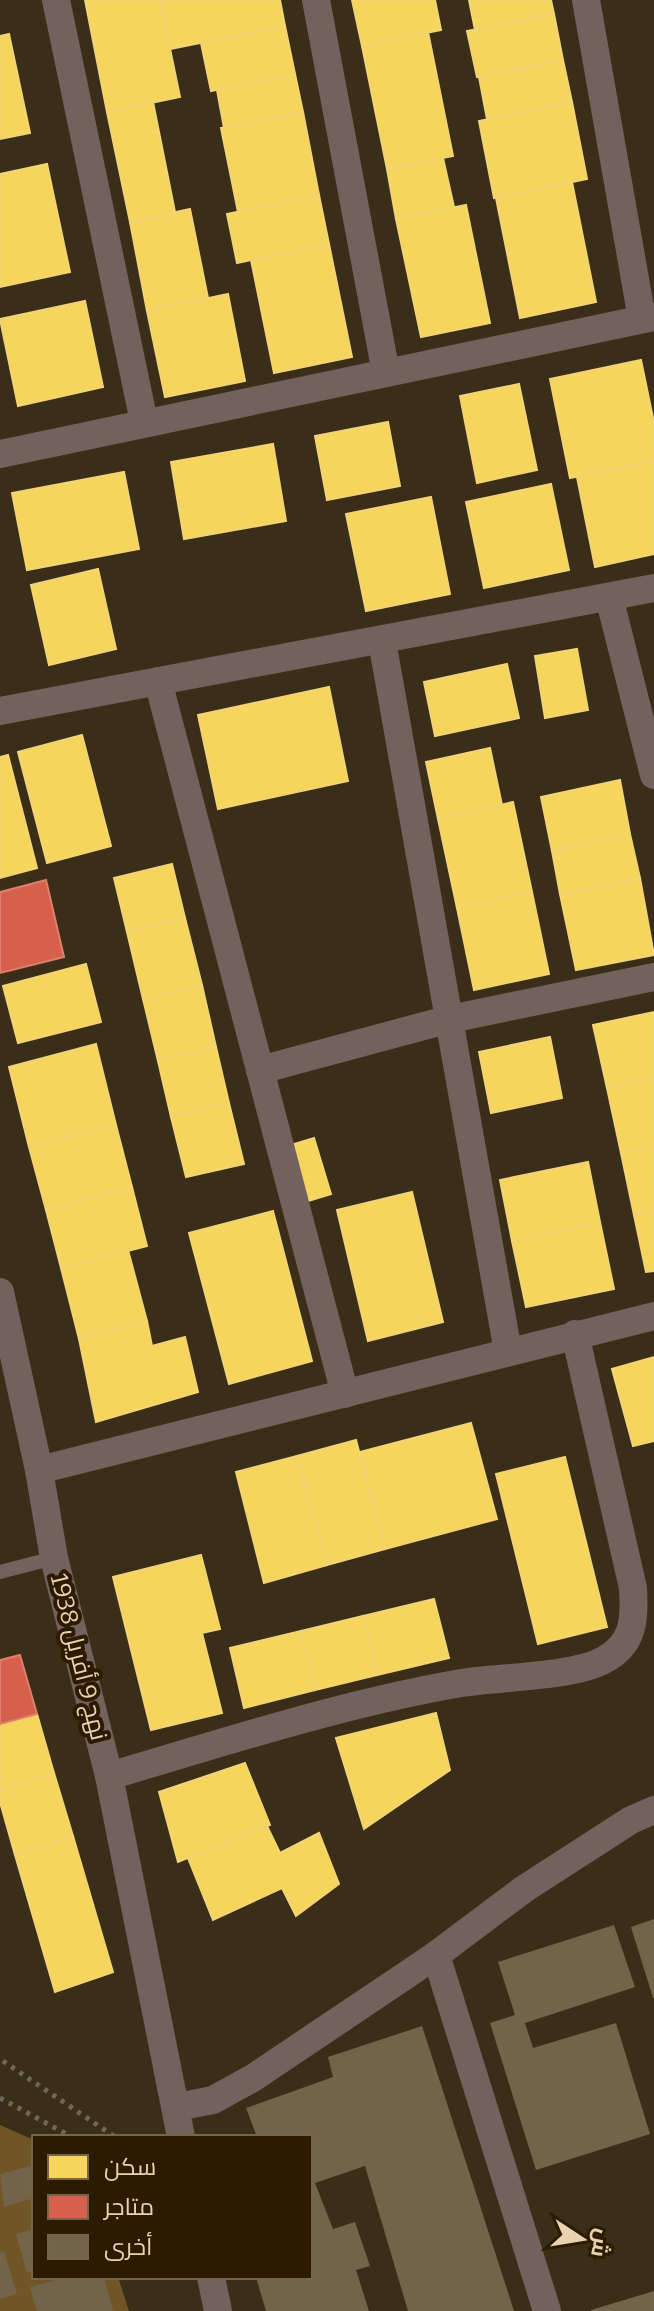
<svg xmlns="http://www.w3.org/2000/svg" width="654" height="2311" viewBox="0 0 654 2311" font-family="Bitter,Cairo,serif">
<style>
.green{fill:#705527}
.homes{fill:#f6d55c;stroke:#f2d475;stroke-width:2}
.shops{fill:#d6604d;stroke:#dc826a;stroke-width:2}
.building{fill:#72634b}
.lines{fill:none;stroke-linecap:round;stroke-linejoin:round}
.path{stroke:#72655b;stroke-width:5;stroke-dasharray:4 6;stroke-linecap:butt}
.service{stroke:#72615c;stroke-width:14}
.minor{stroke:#72615c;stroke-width:28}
.labels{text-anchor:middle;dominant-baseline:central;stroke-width:8;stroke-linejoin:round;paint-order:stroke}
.street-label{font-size:24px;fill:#e9d2af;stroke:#2c1b00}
</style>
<rect width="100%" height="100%" fill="#3a2e18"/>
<polygon class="green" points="0,2125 34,2140 34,2277 118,2277 129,2311 0,2311"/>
<g class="homes">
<polygon points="85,0 160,0 180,97 107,112"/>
<polygon points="160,0 280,0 285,26 170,49"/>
<polygon points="352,0 435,0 441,30 362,46"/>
<polygon points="469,0 551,0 554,14 475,30"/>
<polygon points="554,14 563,60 477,77 467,31"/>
<polygon points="285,26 295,74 211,91 201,43"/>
<polygon points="428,32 453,156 387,169 362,46"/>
<polygon points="9,34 30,133 0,139 0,36"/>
<polygon points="563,60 572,102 487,119 479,77"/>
<polygon points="295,74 303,112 224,128 217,90"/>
<polygon points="153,102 175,212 130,222 107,112"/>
<polygon points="572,102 587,179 494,198 479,121"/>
<polygon points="303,112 319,195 238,212 221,128"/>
<polygon points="443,158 454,207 396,219 387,169"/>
<polygon points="47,164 70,272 0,287 0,174"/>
<polygon points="572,182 596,302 520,318 496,198"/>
<polygon points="319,195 329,244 237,263 227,214"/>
<polygon points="466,205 490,323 421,337 396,219"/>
<polygon points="190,209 208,298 147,311 130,222"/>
<polygon points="329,244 352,357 274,373 251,260"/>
<polygon points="228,294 245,381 165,397 147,311"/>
<polygon points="85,301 103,387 18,406 0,319"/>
<polygon points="641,360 654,423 654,461 570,478 550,379"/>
<polygon points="519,384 537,470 477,483 460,396"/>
<polygon points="388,422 400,486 327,500 315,436"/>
<polygon points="273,444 286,521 184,539 171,462"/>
<polygon points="654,461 654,554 595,567 577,477"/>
<polygon points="124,472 139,549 27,570 12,493"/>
<polygon points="551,484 569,570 484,588 466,502"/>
<polygon points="431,497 450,594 366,611 346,514"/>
<polygon points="98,569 116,649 49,665 31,585"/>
<polygon points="577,649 588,710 545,718 535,656"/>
<polygon points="507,664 519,718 435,736 424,682"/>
<polygon points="329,687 348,781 218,809 198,715"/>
<polygon points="82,735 111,846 47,863 18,752"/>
<polygon points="490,748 502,805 438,819 426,762"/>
<polygon points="8,755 37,868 0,878 0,757"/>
<polygon points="620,780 630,834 552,851 541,797"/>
<polygon points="513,802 532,892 457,908 438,819"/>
<polygon points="630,834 640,878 560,894 552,851"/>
<polygon points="172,864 185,918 127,932 114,878"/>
<polygon points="640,878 654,955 576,970 560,894"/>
<polygon points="532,892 549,974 474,990 457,908"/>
<polygon points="185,918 202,985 143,999 127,932"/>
<polygon points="86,964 101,1022 18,1043 3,986"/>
<polygon points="202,985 216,1047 158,1061 143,999"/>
<polygon points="654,1012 654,1078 607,1088 593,1025"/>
<polygon points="550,1037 562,1098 491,1113 479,1052"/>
<polygon points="96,1044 116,1125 29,1147 9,1067"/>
<polygon points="216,1047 229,1103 171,1117 158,1061"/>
<polygon points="654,1078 654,1146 621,1153 607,1088"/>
<polygon points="229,1103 244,1164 186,1177 171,1117"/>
<polygon points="116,1125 132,1187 46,1210 29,1147"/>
<polygon points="314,1138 331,1194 305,1202 288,1146"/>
<polygon points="654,1146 654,1211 634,1215 621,1153"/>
<polygon points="588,1162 600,1222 512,1241 500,1180"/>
<polygon points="132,1187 147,1246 61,1268 46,1210"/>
<polygon points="412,1192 443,1322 368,1341 337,1210"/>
<polygon points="273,1211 312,1361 229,1384 189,1233"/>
<polygon points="654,1211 654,1271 646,1272 634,1215"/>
<polygon points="600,1222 614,1289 526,1307 512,1241"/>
<polygon points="128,1250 147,1321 79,1339 61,1268"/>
<polygon points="147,1321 152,1346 185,1337 198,1392 96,1422 79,1339"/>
<polygon points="654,1357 654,1441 633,1446 612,1369"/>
<polygon points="471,1423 497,1519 385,1549 360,1452"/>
<polygon points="356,1440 385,1549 327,1565 297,1456"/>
<polygon points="297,1456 327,1565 264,1583 236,1472"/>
<polygon points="565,1457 607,1627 538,1644 496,1474"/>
<polygon points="201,1555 220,1629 202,1633 222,1713 151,1730 113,1577"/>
<polygon points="434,1599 449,1658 377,1675 363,1616"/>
<polygon points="363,1616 377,1675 315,1690 301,1631"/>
<polygon points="301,1631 315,1690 244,1708 230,1648"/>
<polygon points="436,1713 450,1770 364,1829 336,1738"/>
<polygon points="37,1714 54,1773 0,1789 0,1724"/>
<polygon points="245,1763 270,1825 178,1862 159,1792"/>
<polygon points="54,1773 73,1836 15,1855 0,1802 0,1789"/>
<polygon points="267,1826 280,1853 319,1833 339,1884 296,1916 282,1888 213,1920 188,1858"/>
<polygon points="73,1836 113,1972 55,1992 15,1855"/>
</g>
<g class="shops">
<polygon points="46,880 64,957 0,973 0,892"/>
<polygon points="20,1655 37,1714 0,1724 0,1660"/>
</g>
<g class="building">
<polygon points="654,1919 654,1998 653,1998 631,1927"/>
<polygon points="614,1925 635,1987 525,2023 533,2048 616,2023 650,2134 536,2170 490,2023 515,2015 498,1962"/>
<polygon points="422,2026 514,2311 408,2311 365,2166 315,2183 333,2229 355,2222 370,2266 356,2270 369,2311 266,2311 256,2277 310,2277 310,2137 257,2137 246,2108 333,2077 328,2057"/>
<polygon points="34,2165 34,2198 4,2207 0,2174"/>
<polygon points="34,2229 34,2271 27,2273 16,2234"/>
<polygon points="4,2251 17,2294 0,2299 0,2253"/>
<polygon points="66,2277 104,2277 113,2311 37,2311 30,2287"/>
<polygon points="654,2291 654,2311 591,2311 591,2310"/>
</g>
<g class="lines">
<g class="path">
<polyline points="3,2061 115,2137"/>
<polyline points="0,2098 72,2137"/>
</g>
<polyline class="service" points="0,1572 54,1558"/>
<g class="minor">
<polyline points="56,0 144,422"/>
<polyline points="316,0 386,373"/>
<polyline points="586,0 642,319"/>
<polyline points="0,454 654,317"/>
<polyline points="609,597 654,775"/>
<polyline points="382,641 508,1352"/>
<polyline points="158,681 345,1394"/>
<polyline points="0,711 654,588"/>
<polyline points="260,1070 450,1019 654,977"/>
<polyline points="0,1292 39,1470 54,1558 109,1776 181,2137"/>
<polyline points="39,1470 654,1316"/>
<path d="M109,1776c116,-34 232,-72 352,-93 37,-6 112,-6 143,-23 30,-16 31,-41 29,-72l-58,-254"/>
<polyline points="436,1955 547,2311"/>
<polyline points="177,2107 213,2100 253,2078 436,1955 524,1889 631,1820 654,1810"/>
<polyline points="211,2277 218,2311"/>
</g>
</g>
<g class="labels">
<g class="street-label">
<text transform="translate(79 1657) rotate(76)">نهج 9 أفريل 1938</text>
</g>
</g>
<rect x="32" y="2135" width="280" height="144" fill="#2c1b00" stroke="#786446" stroke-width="2"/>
<rect x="48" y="2155" width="40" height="24" fill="#f6d55c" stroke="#786446" stroke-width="2"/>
<text x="104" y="2175" font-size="24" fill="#e9d2af">سكن</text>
<rect x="48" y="2195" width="40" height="24" fill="#d6604d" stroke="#786446" stroke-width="2"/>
<text x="104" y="2215" font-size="24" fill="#e9d2af">متاجر</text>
<rect x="48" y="2235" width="40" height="24" fill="#72634b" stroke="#786446" stroke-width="2"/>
<text x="104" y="2255" font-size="24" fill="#e9d2af">أخرى</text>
<g transform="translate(582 2239) rotate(102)" stroke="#2c1b00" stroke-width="6" paint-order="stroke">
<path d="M0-6L14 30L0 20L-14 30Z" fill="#e9d2af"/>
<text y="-12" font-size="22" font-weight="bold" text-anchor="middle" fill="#e9d2af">ش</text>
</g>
</svg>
